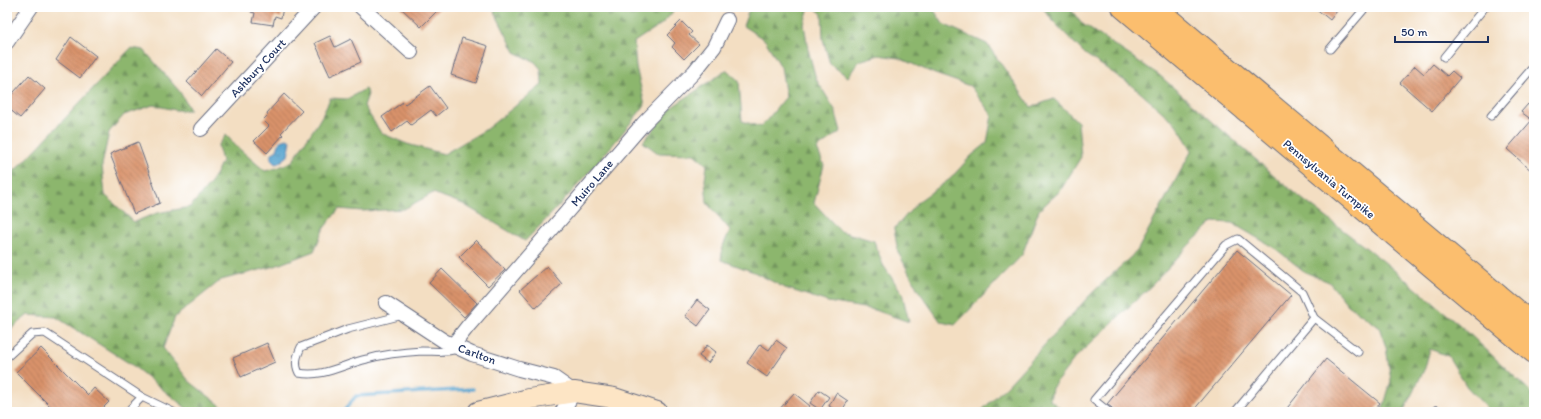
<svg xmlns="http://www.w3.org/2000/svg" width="1541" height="419" viewBox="0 0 1541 419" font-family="Itim,sans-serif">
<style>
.forest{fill:url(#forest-firs);stroke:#547266}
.water{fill:url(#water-ripples);stroke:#386996}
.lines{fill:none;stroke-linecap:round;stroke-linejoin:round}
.stream{stroke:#55a3ce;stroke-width:3.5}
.building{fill:url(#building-back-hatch)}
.lane-casing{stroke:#676c81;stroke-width:9}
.street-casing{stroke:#676c81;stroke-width:16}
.secondary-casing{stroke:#676c81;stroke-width:22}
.highway-casing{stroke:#676c81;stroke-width:24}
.lane{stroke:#fff;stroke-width:7}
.street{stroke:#fff;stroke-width:14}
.secondary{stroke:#fde5c5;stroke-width:20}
.highway{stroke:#fbbe6e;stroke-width:22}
.labels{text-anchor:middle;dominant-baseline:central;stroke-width:3.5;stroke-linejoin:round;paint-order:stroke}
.street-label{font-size:12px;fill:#1b2f5e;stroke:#fff}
</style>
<defs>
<pattern id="forest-firs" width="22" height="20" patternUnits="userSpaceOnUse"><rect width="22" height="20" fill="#8cb66d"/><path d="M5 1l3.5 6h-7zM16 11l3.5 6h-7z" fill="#72945d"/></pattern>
<pattern id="water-ripples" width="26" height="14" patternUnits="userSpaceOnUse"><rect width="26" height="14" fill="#55a3ce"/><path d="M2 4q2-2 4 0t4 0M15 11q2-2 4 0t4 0" fill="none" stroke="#4685aa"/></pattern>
<pattern id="building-back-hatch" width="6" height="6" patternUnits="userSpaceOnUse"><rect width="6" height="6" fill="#d9926a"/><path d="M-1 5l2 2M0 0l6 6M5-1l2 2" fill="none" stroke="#af785a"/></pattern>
</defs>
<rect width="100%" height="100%" fill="#fff"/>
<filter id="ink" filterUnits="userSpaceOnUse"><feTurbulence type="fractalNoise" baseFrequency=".025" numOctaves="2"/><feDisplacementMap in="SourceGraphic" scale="8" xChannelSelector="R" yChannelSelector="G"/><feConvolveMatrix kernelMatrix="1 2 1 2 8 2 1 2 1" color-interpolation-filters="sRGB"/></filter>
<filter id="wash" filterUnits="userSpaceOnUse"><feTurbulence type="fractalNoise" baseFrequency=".012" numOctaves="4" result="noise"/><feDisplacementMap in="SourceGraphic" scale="16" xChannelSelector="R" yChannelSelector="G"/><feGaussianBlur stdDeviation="0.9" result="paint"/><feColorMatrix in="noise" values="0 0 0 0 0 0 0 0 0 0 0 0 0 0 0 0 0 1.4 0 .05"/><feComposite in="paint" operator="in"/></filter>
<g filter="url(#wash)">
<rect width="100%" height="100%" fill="#f3dec2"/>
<g class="forest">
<path d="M492,7h185l-14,16 -29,19 2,25 9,38c-38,48 -77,93 -120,136l-62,-37 -30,-11 -29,16 -42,2 -23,-2 -15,19 -10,23 -39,15 -54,14 -46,37 -12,31 26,33 40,31h-38l-59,-47 -76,-48 -28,-2 -21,17v-155l17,-15 107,-114 13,2 36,42 10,18h-15l-22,-5 -29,10 -15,17 -7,33 3,30 29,27 23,-9 33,-6 21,-24 11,-22 -4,-15 8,-11 11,12 28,24 12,-3 16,-7c12,-22 29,-39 37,-63l17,1 18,-10 3,5 -4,12 17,27 26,11 37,10 41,-24 57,-45 -1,-16 -6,-7 -20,-10z"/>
<polygon points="750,7 809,7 804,24 808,49 816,79 835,110 841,131 817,149 824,165 814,203 840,231 874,241 883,265 902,293 909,322 875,310 828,302 785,288 754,272 721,260 723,246 730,230 707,203 705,180 707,165 694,154 658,153 643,142 672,107 727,70 739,81 742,121 761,127 786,97 781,67 765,40 743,26"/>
<polygon points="814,7 932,7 943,24 987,44 1031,107 1054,99 1078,122 1081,157 1060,191 1039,210 1022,255 955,325 941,322 918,290 898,252 894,229 919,201 950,179 971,156 987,143 992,115 970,86 935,74 899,58 879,55 859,61 848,77 830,64 823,39 822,14"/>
<polygon points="1042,7 1069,7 1081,23 1159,75 1293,192 1382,260 1461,326 1534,395 1534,412 1491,412 1467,387 1448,356 1430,349 1425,368 1403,412 1382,412 1391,381 1386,347 1379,327 1348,305 1329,282 1305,272 1276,249 1232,223 1213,222 1189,245 1153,284 1074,359 1052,388 1050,400 1062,410 1068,412 980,412 1008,385 1090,295 1137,251 1192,150 1176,124 1134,87 1085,54 1054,22"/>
</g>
<polygon class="water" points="287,139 291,141 288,156 279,163 275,164 271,160 271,154 277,150 280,141"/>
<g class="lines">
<polyline class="stream" points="343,412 356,396 473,389"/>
</g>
<g id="blocks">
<g class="building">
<polygon points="252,7 283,7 281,18 275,16 273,25 253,22 255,13 251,12"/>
<polygon points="400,7 441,7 421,27"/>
<polygon points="1314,7 1340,7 1330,20"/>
<polygon points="681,21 692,32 689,35 699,44 684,59 672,47 675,43 667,35"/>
<polygon points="330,36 335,47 351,39 361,62 330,76 315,43"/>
<polygon points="71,37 96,56 80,78 56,60"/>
<polygon points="462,38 488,46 476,83 451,75"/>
<polygon points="216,49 231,62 202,96 187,82"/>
<polygon points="1433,64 1447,76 1452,71 1460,78 1432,111 1400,83 1415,66 1424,74"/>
<polygon points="29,75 45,89 20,118 7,107 7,100"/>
<polygon points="430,86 446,108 436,116 431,110 411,125 407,121 392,132 382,117 403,102 405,104"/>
<polygon points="284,94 302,111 281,133 283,135 267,153 254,141 269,126 263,120 268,115 267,113"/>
<polygon points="1528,104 1534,110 1534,173 1507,149 1532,120 1521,112"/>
<polygon points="138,142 160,203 134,214 110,154"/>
<polygon points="476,240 505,270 488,286 459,257"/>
<polygon points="1237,250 1291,295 1192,412 1114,412 1112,408 1107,404"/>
<polygon points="547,266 562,284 536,308 520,290"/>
<polygon points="442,269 477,303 464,317 429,283"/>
<polygon points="697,300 710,310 698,326 685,316"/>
<polygon points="776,340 787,348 767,377 747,363 760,344 769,350"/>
<polygon points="267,343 275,362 241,377 233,358"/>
<polygon points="707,345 716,352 708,363 699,356"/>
<polygon points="41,348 88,395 94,388 109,402 99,412 44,412 50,406 16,372"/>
<polygon points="1326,359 1380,403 1373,412 1284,412"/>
<polygon points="819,390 829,397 820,410 810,403"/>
<polygon points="794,393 810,406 805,412 777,412"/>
<polygon points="836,393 848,401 841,412 839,412 829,406"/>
</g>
</g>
</g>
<g filter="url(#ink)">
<use href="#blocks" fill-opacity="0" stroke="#676c81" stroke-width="1"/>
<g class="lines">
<defs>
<g id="lane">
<polyline points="1330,49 1366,7"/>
<polyline points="1444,57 1485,7"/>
<polyline points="1491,116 1534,66"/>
<path d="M403,315l-55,14 -47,18c-4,9 -7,16 -2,26 24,5 45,-9 68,-14 18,-5 37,-7 55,-8 14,0 23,2 37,-2"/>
<polyline points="7,357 32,334 45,333 142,397 173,412"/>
<polyline points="127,412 142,397"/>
<polyline points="1109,412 1094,400 1226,245 1238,239 1302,292 1314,318 1358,352"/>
<polyline points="1235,412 1314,318"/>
<polyline points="1434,412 1436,410 1439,412"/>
</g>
<g id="street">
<polyline points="361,7 411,52"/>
<polyline points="7,42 31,7"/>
<polyline points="201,129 314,7"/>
<polyline points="386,303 444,341 472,354 519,369 554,378 574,392 562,412"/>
<polyline points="453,345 468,326 643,124 694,72 714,47 727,20"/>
</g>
<polyline id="secondary" points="478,412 529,399 574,392 614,398 657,412"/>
<g id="highway">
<polyline points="1123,7 1534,352"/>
<polyline points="1154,7 1534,326"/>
</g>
</defs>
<use href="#lane" class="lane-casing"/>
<use href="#street" class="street-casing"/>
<use href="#secondary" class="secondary-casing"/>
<use href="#highway" class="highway-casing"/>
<use href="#lane" class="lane"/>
<use href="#street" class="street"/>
<use href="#secondary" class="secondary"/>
<use href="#highway" class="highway"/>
</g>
</g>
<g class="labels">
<g class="street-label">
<text transform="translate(258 68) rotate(-47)">Ashbury Court</text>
<text transform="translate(1329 179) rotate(40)">Pennsylvania Turnpike</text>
<text transform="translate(592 183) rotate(-49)">Muiro Lane</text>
<text transform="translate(477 354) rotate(20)">Carlton</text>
</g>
</g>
<rect width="1541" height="419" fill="none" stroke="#fff" stroke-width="24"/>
<path d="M1395 36v6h93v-6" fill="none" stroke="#1b2f5e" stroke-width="2"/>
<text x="1401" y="36" font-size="12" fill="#1b2f5e" stroke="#ffffff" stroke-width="3" paint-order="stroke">50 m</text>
</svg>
